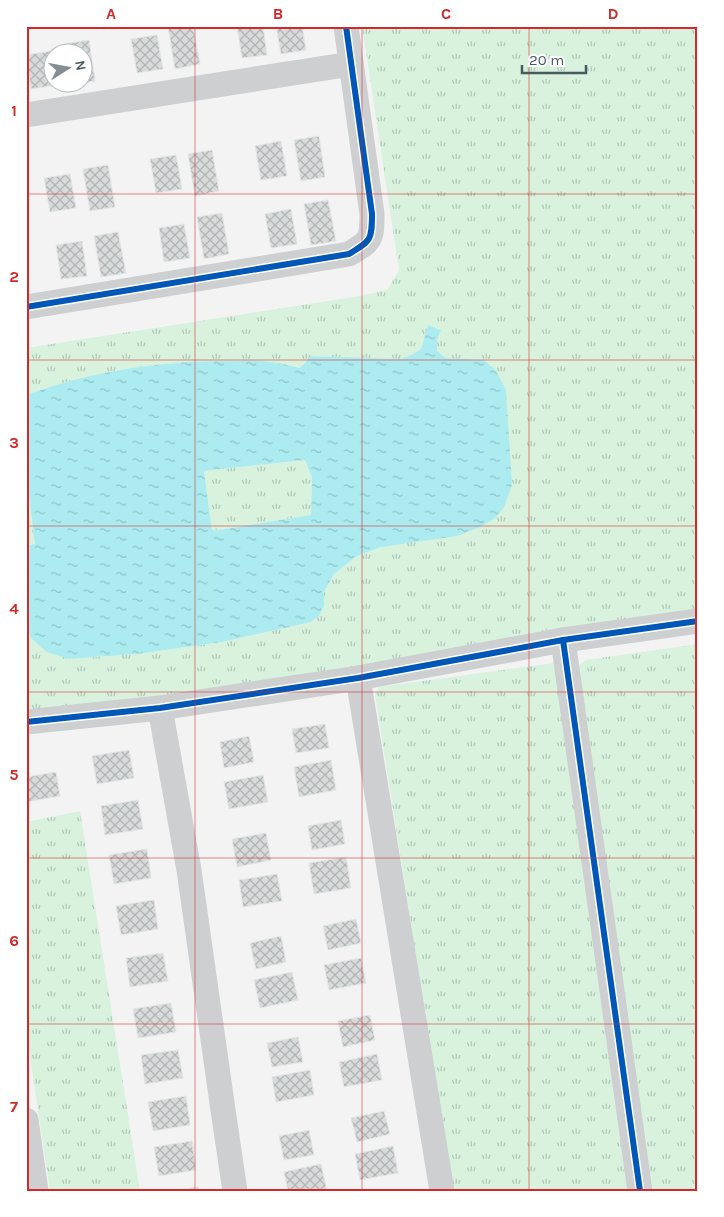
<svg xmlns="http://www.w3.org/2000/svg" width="724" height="1217" viewBox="0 0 724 1217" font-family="Karla,sans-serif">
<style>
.grass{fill:url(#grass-tufts)}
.water{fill:url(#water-ripples);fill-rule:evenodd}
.building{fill:url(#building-cross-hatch);stroke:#e4e5e6}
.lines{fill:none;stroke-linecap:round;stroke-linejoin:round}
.minor{stroke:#cdcfd1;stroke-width:25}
.cycleway-casing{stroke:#fff;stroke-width:9}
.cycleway{stroke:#0057b8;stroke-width:6}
.grid{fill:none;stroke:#d62828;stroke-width:1;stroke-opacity:0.55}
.neatline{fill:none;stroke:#d62828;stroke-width:2}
.grid-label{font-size:16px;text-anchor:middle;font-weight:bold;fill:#d62828}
</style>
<defs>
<pattern id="grass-tufts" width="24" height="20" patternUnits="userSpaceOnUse" patternTransform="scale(1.25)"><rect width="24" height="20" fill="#d8f2de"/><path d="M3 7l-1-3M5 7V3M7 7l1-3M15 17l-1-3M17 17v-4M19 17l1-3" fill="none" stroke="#b1c7b7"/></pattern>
<pattern id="water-ripples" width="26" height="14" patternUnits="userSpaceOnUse" patternTransform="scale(1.25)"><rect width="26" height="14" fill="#acecf0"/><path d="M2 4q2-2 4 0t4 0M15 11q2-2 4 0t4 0" fill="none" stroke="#8ec2c6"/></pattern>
<pattern id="building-cross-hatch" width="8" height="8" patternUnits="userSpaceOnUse" patternTransform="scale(1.25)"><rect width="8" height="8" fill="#d9dbdb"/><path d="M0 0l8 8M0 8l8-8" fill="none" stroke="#b2b5b5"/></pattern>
</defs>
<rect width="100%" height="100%" fill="#f3f3f3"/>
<g class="grass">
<path d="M362,26h336v599l-672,106v-103l5,10 38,21 68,-5 85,-12 89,-20 8,-6 5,-10v-14l10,-18 23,-18 23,-9 104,-187 -38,-2 -9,-7v-11l-8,-15 -8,24 -8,5 -12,5 -90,-3 -11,12c-12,-3 -25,-6 -37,-7 -13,-1 -26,0 -38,0 -67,0 -136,11 -199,34v-47l334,-52 27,-6 12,-20z"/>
<polygon points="306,460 312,477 311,515 212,531 204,471"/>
<polygon points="28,488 35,544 26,546 26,489"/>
<polygon points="698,644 698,1191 653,1191 576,681 577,667 586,660"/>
<polygon points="554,663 638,1191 453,1191 375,695 379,687"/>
<polygon points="80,811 140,1191 50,1191 26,1030 26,822"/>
</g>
<path class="water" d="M428,325l13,5 -4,10v11l9,7 38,2 12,11 10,19 6,95 -8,22 -10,12 -14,8 -23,9 -76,11 -24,9 -23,18 -10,18v14l-5,10 -8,6 -89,20 -85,12 -68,5 -22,-7 -16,-14 -5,-10v-38l1,-3 1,-17 -2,-24 9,-2 -7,-55h-2v-94c65,-24 134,-34 202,-34 12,0 23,-1 35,0 12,1 25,4 37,7l11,-12 90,3 12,-5 8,-5zM305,460l7,17 -1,38 -99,16 -8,-60z"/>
<g class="building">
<polygon points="174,26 193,26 200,64 175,69 168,27"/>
<polygon points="237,26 263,26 267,55 242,58"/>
<polygon points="276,26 302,26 306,50 281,54"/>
<polygon points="157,35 163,69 137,73 131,39"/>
<polygon points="89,40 95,81 71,85 70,82 82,82 82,52 65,52 64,44"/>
<polygon points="51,51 52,60 52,82 56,82 57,85 31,89 26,55"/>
<polygon points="319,136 325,177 301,181 294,140"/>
<polygon points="281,141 287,176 261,180 255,146"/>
<polygon points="212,150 219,191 195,196 188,154"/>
<polygon points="176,155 182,189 156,193 150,159"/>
<polygon points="108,165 115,207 90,211 83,169"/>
<polygon points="70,174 76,208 50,212 44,178"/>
<polygon points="328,200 336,241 311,245 304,204"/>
<polygon points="291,209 297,244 271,248 265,214"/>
<polygon points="222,213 229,254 204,259 197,217"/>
<polygon points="184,224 190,258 164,262 159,228"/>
<polygon points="118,232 126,273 101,277 94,236"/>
<polygon points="82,241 87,276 61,279 56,245"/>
<polygon points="325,724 329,748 296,753 292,729"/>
<polygon points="249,736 254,762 224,768 220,742"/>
<polygon points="129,750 134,778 97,784 92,756"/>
<polygon points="331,760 336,790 299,797 294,767"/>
<polygon points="56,772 60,796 26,802 26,777"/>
<polygon points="263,775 268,802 229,809 224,782"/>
<polygon points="138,800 143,829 105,835 101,806"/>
<polygon points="341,820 345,844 312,850 308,826"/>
<polygon points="266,833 271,860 237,867 232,839"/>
<polygon points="147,849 151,878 114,884 109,855"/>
<polygon points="346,857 351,888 314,894 309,863"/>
<polygon points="277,874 282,901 243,907 239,880"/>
<polygon points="154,900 158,929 121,935 116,906"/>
<polygon points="356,919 361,943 328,950 323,926"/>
<polygon points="281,936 286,962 256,969 250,943"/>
<polygon points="163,953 168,981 130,987 126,958"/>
<polygon points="361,958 366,983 329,990 324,965"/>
<polygon points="292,972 298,1000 260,1008 254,980"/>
<polygon points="171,1003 176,1032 138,1038 133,1009"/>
<polygon points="370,1015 375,1040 343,1047 338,1021"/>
<polygon points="298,1037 303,1062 272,1067 267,1043"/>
<polygon points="178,1050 183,1078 145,1084 141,1055"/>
<polygon points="377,1054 382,1080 344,1087 339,1062"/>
<polygon points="310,1070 314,1095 276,1102 272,1077"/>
<polygon points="186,1096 190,1125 153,1131 148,1102"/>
<polygon points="384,1111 390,1134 357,1142 351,1118"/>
<polygon points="309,1130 314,1155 284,1160 279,1136"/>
<polygon points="192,1141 196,1170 159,1176 154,1147"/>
<polygon points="393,1146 398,1173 360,1180 355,1154"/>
<polygon points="321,1164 327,1191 288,1191 284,1172"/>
<polygon points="198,1187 199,1191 175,1191"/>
</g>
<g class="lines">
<g class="minor">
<polyline points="26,115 351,64"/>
<path d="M26,307l323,-53c22,-13 23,-14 23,-40l-26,-188"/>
<polyline points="563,640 640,1191"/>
<polyline points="358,678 442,1191"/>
<polyline points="160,708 189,870 223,1110 235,1191"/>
<polyline points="26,722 160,708 358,678 563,640 698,621"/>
<polyline points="26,1120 36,1191"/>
</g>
<defs>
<g id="cycleway">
<path d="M26,307l323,-53c22,-13 23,-14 23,-40l-26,-188"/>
<polyline points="563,640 640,1191"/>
<polyline points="26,722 160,708 358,678 563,640 698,621"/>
</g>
</defs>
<use href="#cycleway" class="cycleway-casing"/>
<use href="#cycleway" class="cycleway"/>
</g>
<path class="grid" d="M195,26v1165M362,26v1165M529,26v1165M26,194h672M26,360h672M26,526h672M26,692h672M26,858h672M26,1024h672"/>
<rect width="724" height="1217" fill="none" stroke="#ffffff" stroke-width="55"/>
<g transform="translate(68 68) rotate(79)"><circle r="24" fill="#ffffff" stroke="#b6bdbf"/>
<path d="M0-4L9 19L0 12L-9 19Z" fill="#848f93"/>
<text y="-8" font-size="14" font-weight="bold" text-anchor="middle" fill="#495960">N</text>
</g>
<path d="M522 65v8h64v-8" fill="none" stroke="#495960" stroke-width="2.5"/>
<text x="529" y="65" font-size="15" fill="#495960" stroke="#ffffff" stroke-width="4" paint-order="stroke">20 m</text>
<rect x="28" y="28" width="668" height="1162" class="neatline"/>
<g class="grid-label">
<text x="111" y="19">A</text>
<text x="278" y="19">B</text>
<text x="446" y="19">C</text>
<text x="613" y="19">D</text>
<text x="14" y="116">1</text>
<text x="14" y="282">2</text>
<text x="14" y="448">3</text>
<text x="14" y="614">4</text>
<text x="14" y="780">5</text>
<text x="14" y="946">6</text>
<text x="14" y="1112">7</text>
</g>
</svg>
